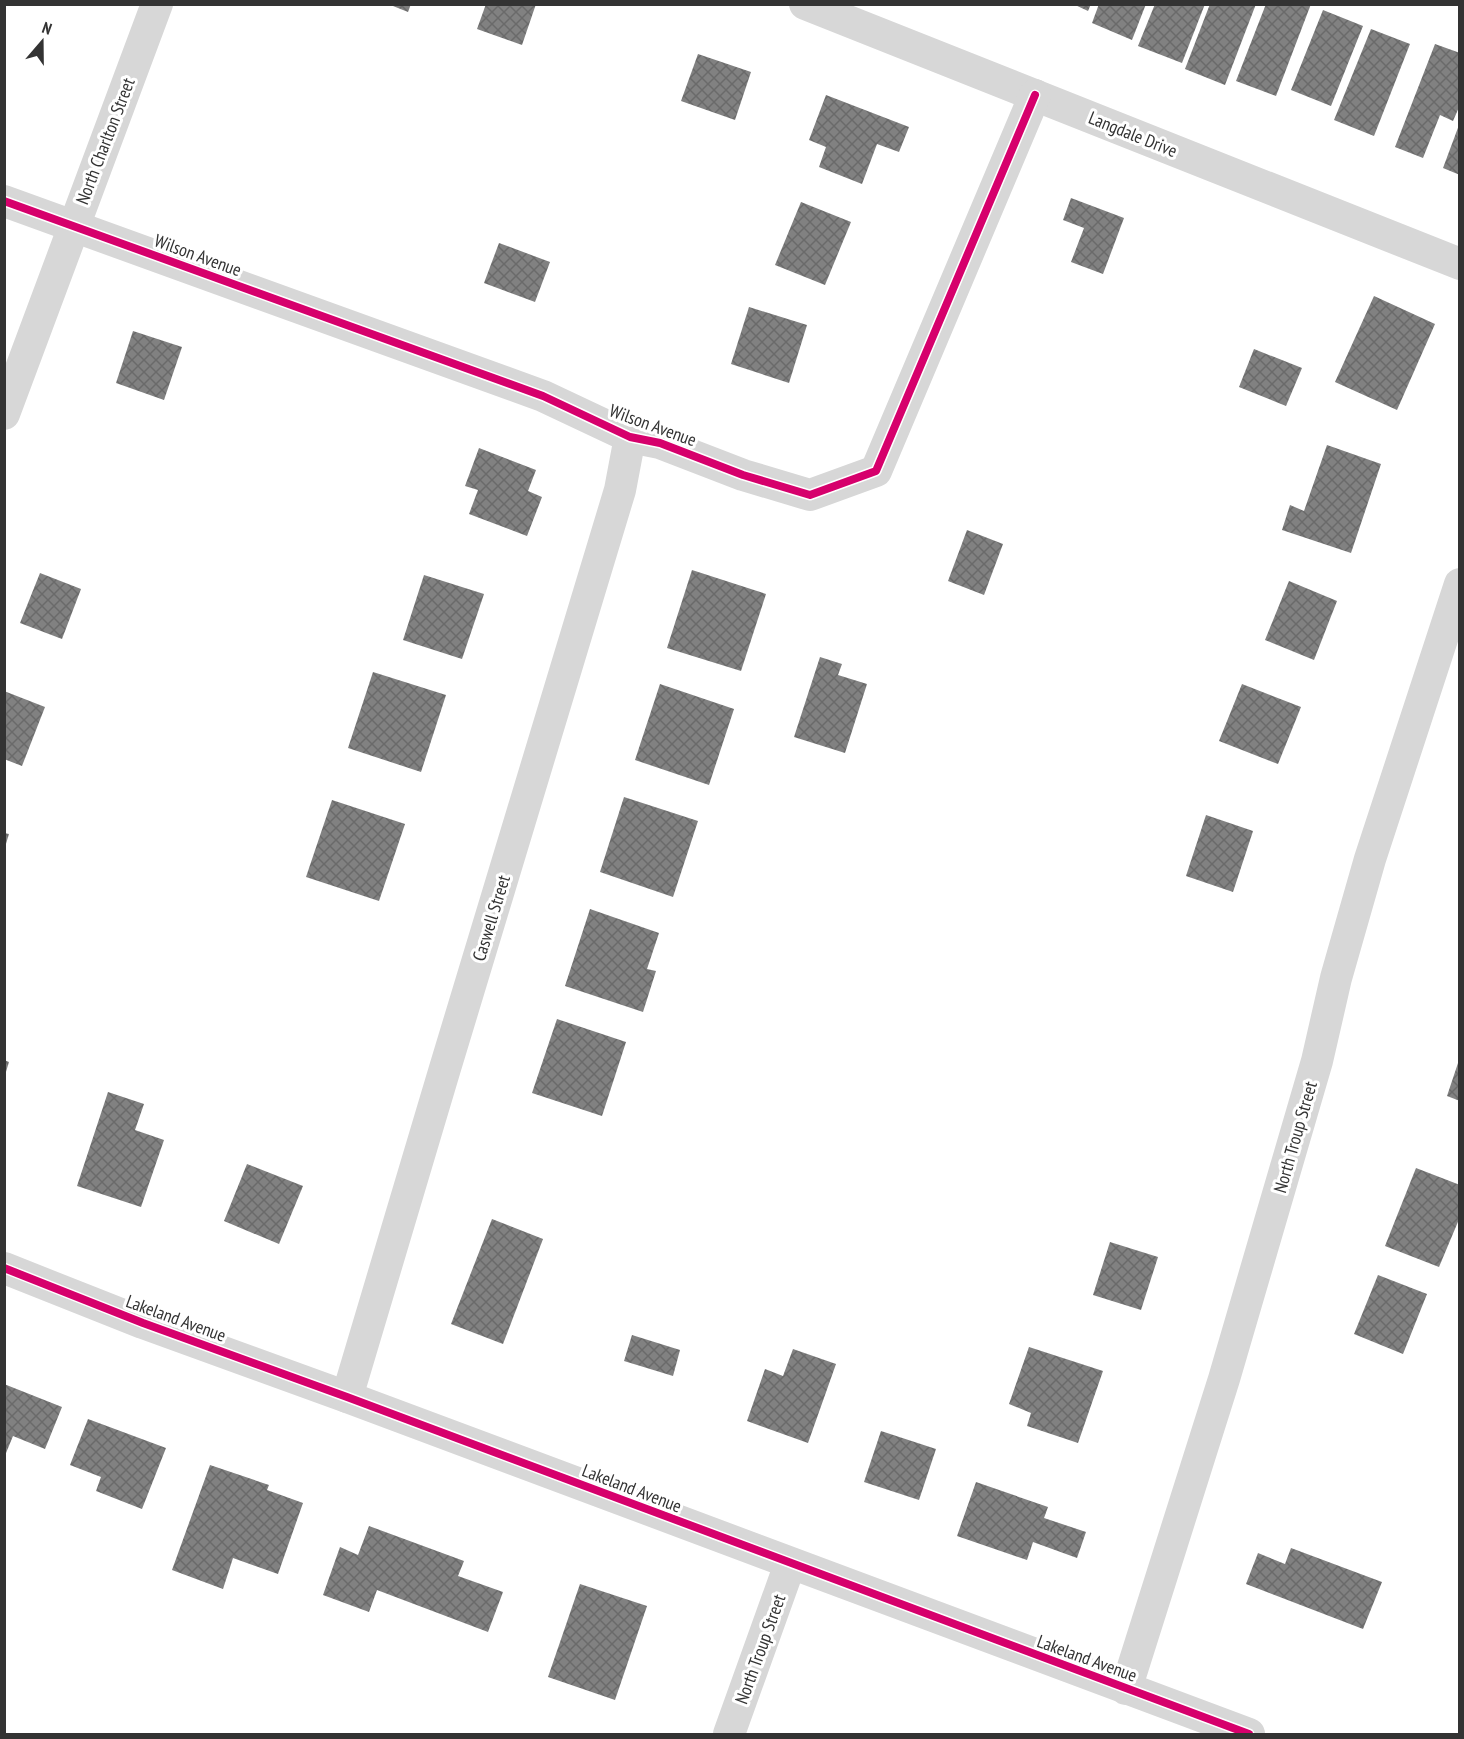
<svg xmlns="http://www.w3.org/2000/svg" width="1464" height="1739" viewBox="0 0 1464 1739" font-family="'PT Sans Narrow',sans-serif">
<style>
.building{fill:url(#building-cross-hatch)}
.lines{fill:none;stroke-linecap:round;stroke-linejoin:round}
.street{stroke:#d7d7d7;stroke-width:32}
.cycleway-casing{stroke:#fff;stroke-width:11}
.cycleway{stroke:#d6006c;stroke-width:8}
.labels{text-anchor:middle;dominant-baseline:central;stroke-width:6;stroke-linejoin:round;paint-order:stroke}
.street-label{font-size:18px;fill:#333;stroke:#fff}
</style>
<defs>
<pattern id="building-cross-hatch" width="8" height="8" patternUnits="userSpaceOnUse" patternTransform="scale(1.5)"><rect width="8" height="8" fill="#818181"/><path d="M0 0l8 8M0 8l8-8" fill="none" stroke="#6a6a6a"/></pattern>
</defs>
<rect width="100%" height="100%" fill="#fff"/>
<g class="building">
<polygon points="388,4 411,4 408,12"/>
<polygon points="486,4 536,4 522,45 477,29"/>
<polygon points="1073,4 1091,4 1088,11"/>
<polygon points="1099,4 1146,4 1132,40 1092,23"/>
<polygon points="1155,4 1205,4 1182,63 1138,46"/>
<polygon points="1210,4 1256,4 1225,85 1185,69"/>
<polygon points="1266,4 1311,4 1276,96 1236,81"/>
<polygon points="1323,10 1363,26 1331,106 1291,90"/>
<polygon points="1371,29 1410,44 1374,136 1334,120"/>
<polygon points="1435,44 1460,53 1460,105 1453,121 1440,115 1423,158 1395,147"/>
<polygon points="698,54 751,72 735,120 681,101"/>
<polygon points="826,95 909,127 899,152 877,144 862,184 819,167 826,147 809,140"/>
<polygon points="1459,125 1460,125 1460,175 1443,168"/>
<polygon points="1071,198 1124,218 1103,274 1071,262 1084,228 1063,220"/>
<polygon points="801,202 851,222 825,285 775,265"/>
<polygon points="499,243 550,262 535,302 484,283"/>
<polygon points="1374,296 1435,324 1397,410 1335,382"/>
<polygon points="749,307 807,325 789,383 731,364"/>
<polygon points="133,331 182,347 164,400 116,383"/>
<polygon points="1254,349 1302,368 1286,406 1239,387"/>
<polygon points="1327,445 1381,464 1351,553 1282,530 1290,505 1304,511"/>
<polygon points="479,448 536,470 528,491 542,497 527,536 469,514 478,490 465,486"/>
<polygon points="967,530 1003,544 984,595 948,581"/>
<polygon points="692,570 766,594 741,671 667,648"/>
<polygon points="40,573 81,589 62,639 20,623"/>
<polygon points="424,575 484,594 462,659 403,640"/>
<polygon points="1289,581 1337,601 1314,660 1265,640"/>
<polygon points="820,657 842,664 838,675 867,684 845,753 794,737"/>
<polygon points="373,672 446,695 421,772 348,748"/>
<polygon points="660,684 734,709 709,785 635,760"/>
<polygon points="1242,684 1301,707 1278,764 1219,741"/>
<polygon points="4,691 45,707 22,766 4,759"/>
<polygon points="624,797 698,821 673,897 600,872"/>
<polygon points="332,800 405,824 379,901 306,877"/>
<polygon points="1206,815 1253,831 1233,892 1186,876"/>
<polygon points="4,833 9,834 5,847 4,847"/>
<polygon points="590,909 659,933 647,969 656,971 643,1012 565,986"/>
<polygon points="557,1019 626,1042 602,1116 532,1093"/>
<polygon points="4,1060 9,1062 5,1075 4,1075"/>
<polygon points="1459,1060 1460,1060 1460,1101 1447,1096"/>
<polygon points="108,1092 144,1104 135,1130 164,1140 141,1207 77,1186"/>
<polygon points="247,1164 303,1186 279,1244 224,1221"/>
<polygon points="1416,1168 1460,1185 1460,1217 1439,1267 1385,1246"/>
<polygon points="492,1219 543,1239 503,1344 451,1324"/>
<polygon points="1110,1242 1158,1257 1141,1310 1093,1295"/>
<polygon points="1378,1275 1427,1294 1403,1354 1354,1334"/>
<polygon points="632,1335 680,1350 673,1376 624,1361"/>
<polygon points="1029,1347 1103,1371 1078,1443 1027,1426 1031,1413 1009,1404"/>
<polygon points="793,1349 836,1364 808,1443 747,1421 765,1369 783,1376"/>
<polygon points="4,1384 62,1407 45,1449 13,1436 4,1458"/>
<polygon points="88,1419 166,1448 142,1509 96,1491 101,1477 70,1465"/>
<polygon points="881,1431 936,1449 919,1500 864,1482"/>
<polygon points="210,1465 269,1485 267,1490 303,1503 278,1574 233,1558 223,1589 172,1570"/>
<polygon points="976,1482 1048,1507 1044,1518 1086,1532 1077,1558 1033,1542 1027,1560 957,1536"/>
<polygon points="369,1526 464,1561 458,1576 503,1592 488,1632 377,1590 369,1612 323,1595 340,1547 358,1555"/>
<polygon points="1291,1548 1382,1582 1363,1629 1246,1584 1258,1553 1285,1564"/>
<polygon points="580,1584 647,1606 615,1700 548,1677"/>
</g>
<g class="lines">
<g class="street">
<polyline points="805,4 1460,264"/>
<polyline points="4,201 543,396 630,437 660,443 743,475 810,495 876,471 1035,95"/>
<polyline points="4,414 157,4"/>
<polyline points="4,1268 143,1323 347,1397 1249,1734"/>
<path d="M347,1397c89,-303 182,-604 273,-907l10,-53"/>
<polyline points="1126,1689 1224,1379 1317,1061 1336,978 1370,859 1460,584"/>
<polyline points="729,1734 790,1564"/>
</g>
<defs>
<g id="cycleway">
<polyline points="4,201 543,396 630,437 660,443 743,475 810,495 876,471 1035,95"/>
<polyline points="4,1268 143,1323 347,1397 1249,1734"/>
</g>
</defs>
<use href="#cycleway" class="cycleway-casing"/>
<use href="#cycleway" class="cycleway"/>
</g>
<g class="labels">
<g class="street-label">
<text transform="translate(1133 134) rotate(22)">Langdale Drive</text>
<text transform="translate(105 141) rotate(-69)">North Charlton Street</text>
<text transform="translate(198 255) rotate(20)">Wilson Avenue</text>
<text transform="translate(653 425) rotate(20)">Wilson Avenue</text>
<text transform="translate(491 918) rotate(-73)">Caswell Street</text>
<text transform="translate(1295 1137) rotate(-74)">North Troup Street</text>
<text transform="translate(176 1318) rotate(20)">Lakeland Avenue</text>
<text transform="translate(632 1488) rotate(21)">Lakeland Avenue</text>
<text transform="translate(760 1649) rotate(-70)">North Troup Street</text>
<text transform="translate(1087 1658) rotate(20)">Lakeland Avenue</text>
</g>
</g>
<rect width="1464" height="1739" fill="none" stroke="#333333" stroke-width="12"/>
<g transform="translate(42 42) rotate(20)" stroke="#ffffff" stroke-width="4.5" paint-order="stroke">
<path d="M0-4.5L10 22L0 15L-10 22Z" fill="#333333"/>
<text y="-9" font-size="16" font-weight="bold" text-anchor="middle" fill="#333333">N</text>
</g>
</svg>
